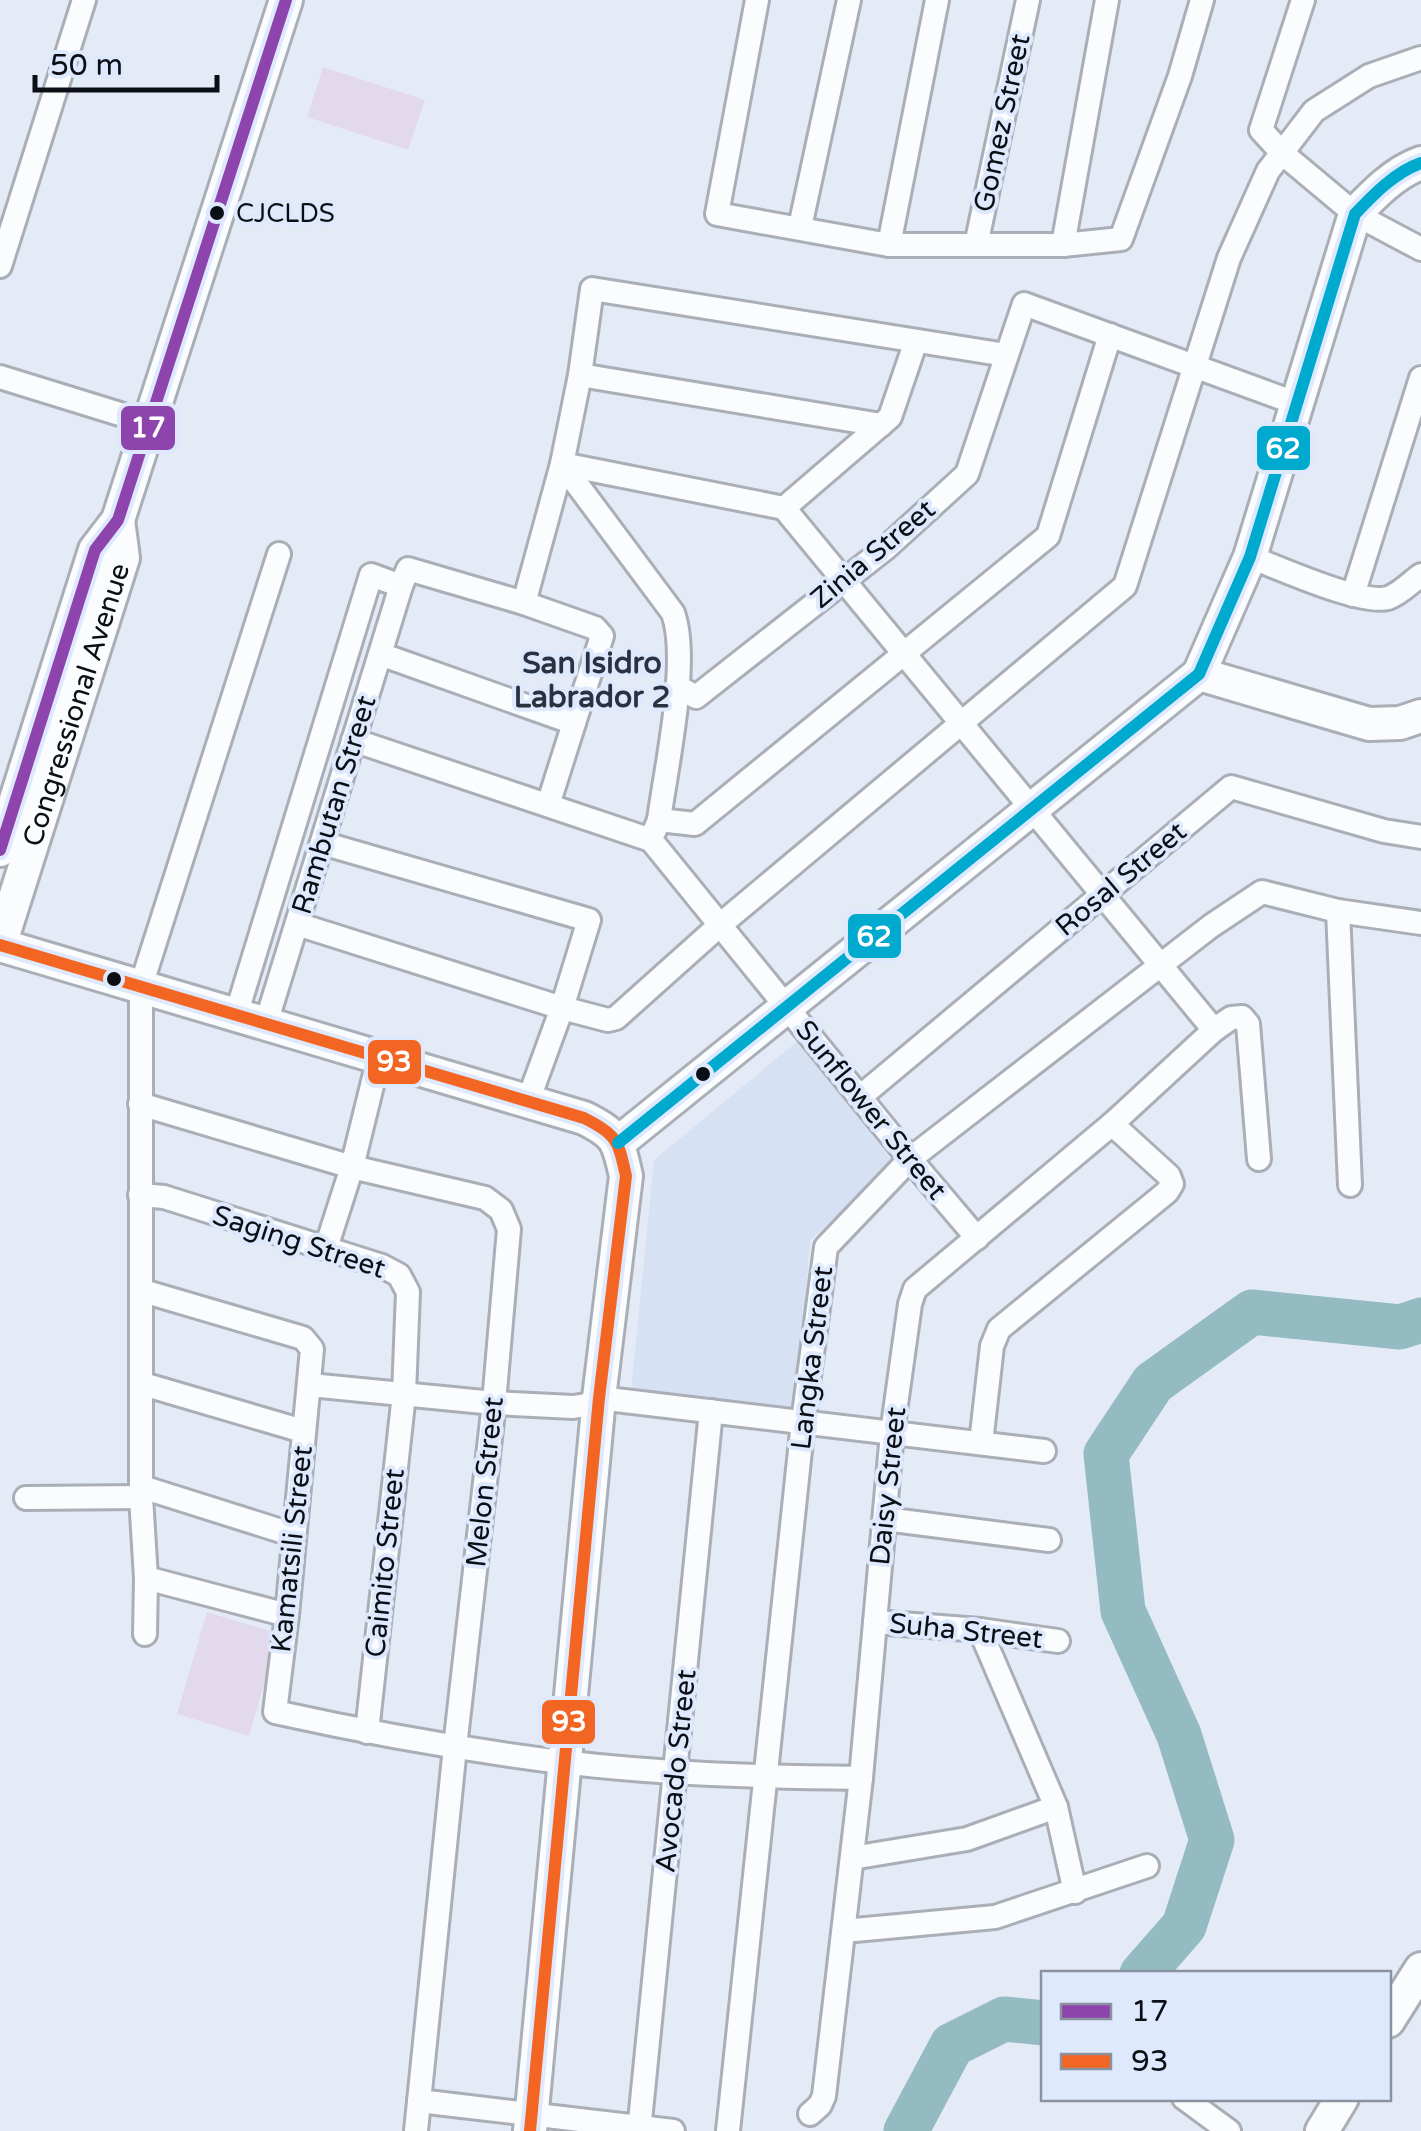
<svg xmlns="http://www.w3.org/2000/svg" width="1421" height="2131" viewBox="0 0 1421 2131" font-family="'Varela Round',sans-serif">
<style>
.built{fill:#d6e1f3}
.green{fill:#e2d9ed}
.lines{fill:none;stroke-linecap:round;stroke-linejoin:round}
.river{stroke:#94bac2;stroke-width:45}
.street-casing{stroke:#aaaeb6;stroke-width:28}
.secondary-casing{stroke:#aaaeb6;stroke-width:38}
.street{stroke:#fbfcfe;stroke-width:22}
.secondary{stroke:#fbfcfe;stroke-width:32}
.bus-1-casing{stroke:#dee9fd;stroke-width:20}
.bus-2-casing{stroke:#dee9fd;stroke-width:20}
.bus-3-casing{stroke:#dee9fd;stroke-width:20}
.bus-1{stroke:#8e44ad;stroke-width:12}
.bus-2{stroke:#f26522;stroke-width:12}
.bus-3{stroke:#00a9ce;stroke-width:12}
.bus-dot{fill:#0b0f15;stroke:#dee9fd;stroke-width:4}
.labels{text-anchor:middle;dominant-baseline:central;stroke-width:8;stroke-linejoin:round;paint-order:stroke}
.bus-label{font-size:26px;fill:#0b0f15;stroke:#dee9fd;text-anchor:start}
.street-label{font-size:28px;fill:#0b0f15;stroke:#dee9fd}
.neighbourhood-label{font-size:30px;font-weight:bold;fill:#2a3241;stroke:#dee9fd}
.line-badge{stroke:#dee9fd;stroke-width:4}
.badge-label{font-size:28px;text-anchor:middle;font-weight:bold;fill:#fff}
</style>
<rect width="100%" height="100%" fill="#e5ebf6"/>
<polygon class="built" points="799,1040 895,1165 810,1240 796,1412 631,1393 654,1160"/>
<g class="green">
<polygon points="323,67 425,100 408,150 307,117"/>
<polygon points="207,1612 279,1634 249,1736 177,1714"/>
</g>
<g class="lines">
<g class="river">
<polyline points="1142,1974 1184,1926 1212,1840 1179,1735 1123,1611 1106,1454 1153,1383 1252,1312 1400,1327 1421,1320"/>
<polyline points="906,2131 952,2045 1004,2019 1044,2023"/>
</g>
<defs>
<g id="street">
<polyline points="757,0 717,214 889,245 1063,245 1121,239 1180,76 1202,0"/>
<polyline points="1303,0 1261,130 1282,153 1355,214 1421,249"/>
<polyline points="800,227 849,0"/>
<polyline points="889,245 937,0"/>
<polyline points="976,245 1028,0"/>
<polyline points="1063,245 1107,0"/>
<polyline points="0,266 84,0"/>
<polyline points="580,375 881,425"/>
<polyline points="0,377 149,423"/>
<polyline points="562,464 784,508 1214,1030"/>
<path d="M562,464l111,149c17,47 -7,154 -14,207l-5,12"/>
<polyline points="784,508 890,417 916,341"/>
<path d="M1250,557c30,11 110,48 138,41 12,-4 23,-16 33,-23"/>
<polyline points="1353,595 1421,378"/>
<polyline points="524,603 562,464 580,375 592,289 1006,355"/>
<polyline points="677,686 696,697 887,547 967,474 1024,304 1298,404"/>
<polyline points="353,740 651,840"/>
<polyline points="548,805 574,723"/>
<polyline points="659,820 695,824 1048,536 1110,335"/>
<polyline points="651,840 910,1159 977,1238"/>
<polyline points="322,843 589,920 562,1008 528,1101"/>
<polyline points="1338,911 1350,1185"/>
<polyline points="297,924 562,1008 608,1020 616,1018 720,925 1125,586 1229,258 1268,171 1314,111 1369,76 1421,58"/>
<polyline points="236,1015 371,575 401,586"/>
<polyline points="266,1023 401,586 408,569 524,603 595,628 602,636 574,723 380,654"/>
<polyline points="860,1097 1231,787 1384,831 1421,837"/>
<polyline points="140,1104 352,1167 485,1198 501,1210 509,1229 494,1403 455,1747 416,2131"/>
<polyline points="140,1195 164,1197 382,1266 399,1275 408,1292 404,1394 367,1732"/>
<polyline points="326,1248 352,1167 379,1057"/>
<path d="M143,1291l160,47 9,11 -25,266 -12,97c95,21 190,38 287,50 99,12 199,15 299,16"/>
<polyline points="143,1384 303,1431"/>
<polyline points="310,1385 494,1403 573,1407 586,1405 599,1398 1044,1451"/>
<polyline points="981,1443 992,1346 999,1329 1167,1192 1172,1184 1169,1176 1112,1124"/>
<polyline points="142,1487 294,1535"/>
<polyline points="26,1498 141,1497"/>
<polyline points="885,1519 1049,1540"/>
<polyline points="146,1578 287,1615"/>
<polyline points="875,1622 980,1630 1058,1641"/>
<polyline points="980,1630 1056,1807 1075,1892"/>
<polyline points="145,1634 146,1578 141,1497 141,986 279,554"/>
<polyline points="852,1858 967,1839 1056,1807"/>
<polyline points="844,1931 995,1917 1147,1866"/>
<polyline points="1184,2098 1229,2131"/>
<polyline points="419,2101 673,2131"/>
<polyline points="810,2114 820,2105 824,2096 861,1778 892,1433 910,1304 915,1289 1112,1124 1214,1030 1231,1018 1242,1017 1248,1024 1259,1159"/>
<polyline points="639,2131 711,1411"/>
<polyline points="728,2131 803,1422 826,1247 910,1159 1211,926 1262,892 1338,911 1421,923"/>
</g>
<g id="secondary">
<polyline points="1199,674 1369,724 1400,723 1421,716"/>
<polyline points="0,850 95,550 118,520 286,0"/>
<path d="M0,945l584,173c34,17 34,23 42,58l-27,222 -69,733"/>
<path id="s1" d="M0,945l123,-387 -5,-38"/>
<path d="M618,1143l581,-469 51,-117 105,-343c18,-19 40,-42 66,-51"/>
<polyline points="1388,2021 1421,1969"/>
<polyline points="1322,2131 1342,2098"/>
</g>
</defs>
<use href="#street" class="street-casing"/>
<use href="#secondary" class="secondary-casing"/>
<use href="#street" class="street"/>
<use href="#secondary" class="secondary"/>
<defs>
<polyline id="bus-1" points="0,850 95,550 118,520 286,0"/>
<path id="bus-2" d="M0,945l584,173c34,17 34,23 42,58l-27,222 -69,733"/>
<path id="bus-3" d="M618,1143l581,-469 51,-117 105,-343c18,-19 40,-42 66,-51"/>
</defs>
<use href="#bus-1" class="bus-1-casing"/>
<use href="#bus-2" class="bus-2-casing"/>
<use href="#bus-3" class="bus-3-casing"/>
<use href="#bus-1" class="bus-1"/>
<use href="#bus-2" class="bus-2"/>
<use href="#bus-3" class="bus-3"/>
</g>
<g class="bus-dot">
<circle cx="217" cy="213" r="9"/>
<circle cx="114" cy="979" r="9"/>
<circle cx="703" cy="1074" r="9"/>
</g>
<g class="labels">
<g class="bus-label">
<text x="236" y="213">CJCLDS</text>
</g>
<g class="street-label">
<text transform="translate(1002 123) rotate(-78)">Gomez Street</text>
<text transform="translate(873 554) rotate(-40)">Zinia Street</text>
<text stroke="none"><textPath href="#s1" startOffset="252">Congressional Avenue</textPath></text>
<text transform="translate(334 805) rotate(-73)">Rambutan Street</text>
<text transform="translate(1121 879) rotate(-40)">Rosal Street</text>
<text transform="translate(871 1110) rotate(51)">Sunflower Street</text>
<text transform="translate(299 1242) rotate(18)">Saging Street</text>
<text transform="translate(812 1358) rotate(-83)">Langka Street</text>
<text transform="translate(485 1482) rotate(-84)">Melon Street</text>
<text transform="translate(888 1486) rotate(-84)">Daisy Street</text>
<text transform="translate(292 1549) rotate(-84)">Kamatsili Street</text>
<text transform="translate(385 1563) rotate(-84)">Caimito Street</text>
<text transform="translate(966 1631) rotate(6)">Suha Street</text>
<text transform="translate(676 1771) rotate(-84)">Avocado Street</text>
</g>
<g class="neighbourhood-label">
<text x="592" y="663">San Isidro<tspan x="592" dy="34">Labrador 2</tspan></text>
</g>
</g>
<g class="line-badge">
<rect x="119" y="404" width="58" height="48" rx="10" fill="#8e44ad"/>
<rect x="1255" y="424" width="57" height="48" rx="10" fill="#00a9ce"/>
<rect x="846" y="912" width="57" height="48" rx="10" fill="#00a9ce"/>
<rect x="366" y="1038" width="57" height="48" rx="10" fill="#f26522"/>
<rect x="540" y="1698" width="57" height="48" rx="10" fill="#f26522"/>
</g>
<g class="badge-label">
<text x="148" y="437">17</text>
<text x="1283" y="458">62</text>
<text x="874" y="946">62</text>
<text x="394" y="1071">93</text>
<text x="569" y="1731">93</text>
</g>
<rect x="1041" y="1971" width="350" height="130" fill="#dee9fd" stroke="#8a92a0" stroke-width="2.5"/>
<rect x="1061" y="2004" width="50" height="15" fill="#8e44ad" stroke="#8a92a0" stroke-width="2.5"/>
<text x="1131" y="2021" font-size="30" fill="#0b0f15">17</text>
<rect x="1061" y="2054" width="50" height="15" fill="#f26522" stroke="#8a92a0" stroke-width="2.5"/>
<text x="1131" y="2071" font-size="30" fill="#0b0f15">93</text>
<path d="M35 75v15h182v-15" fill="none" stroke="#0b0f15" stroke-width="5"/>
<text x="50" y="75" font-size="30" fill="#0b0f15" stroke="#dee9fd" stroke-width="8" paint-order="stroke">50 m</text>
</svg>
